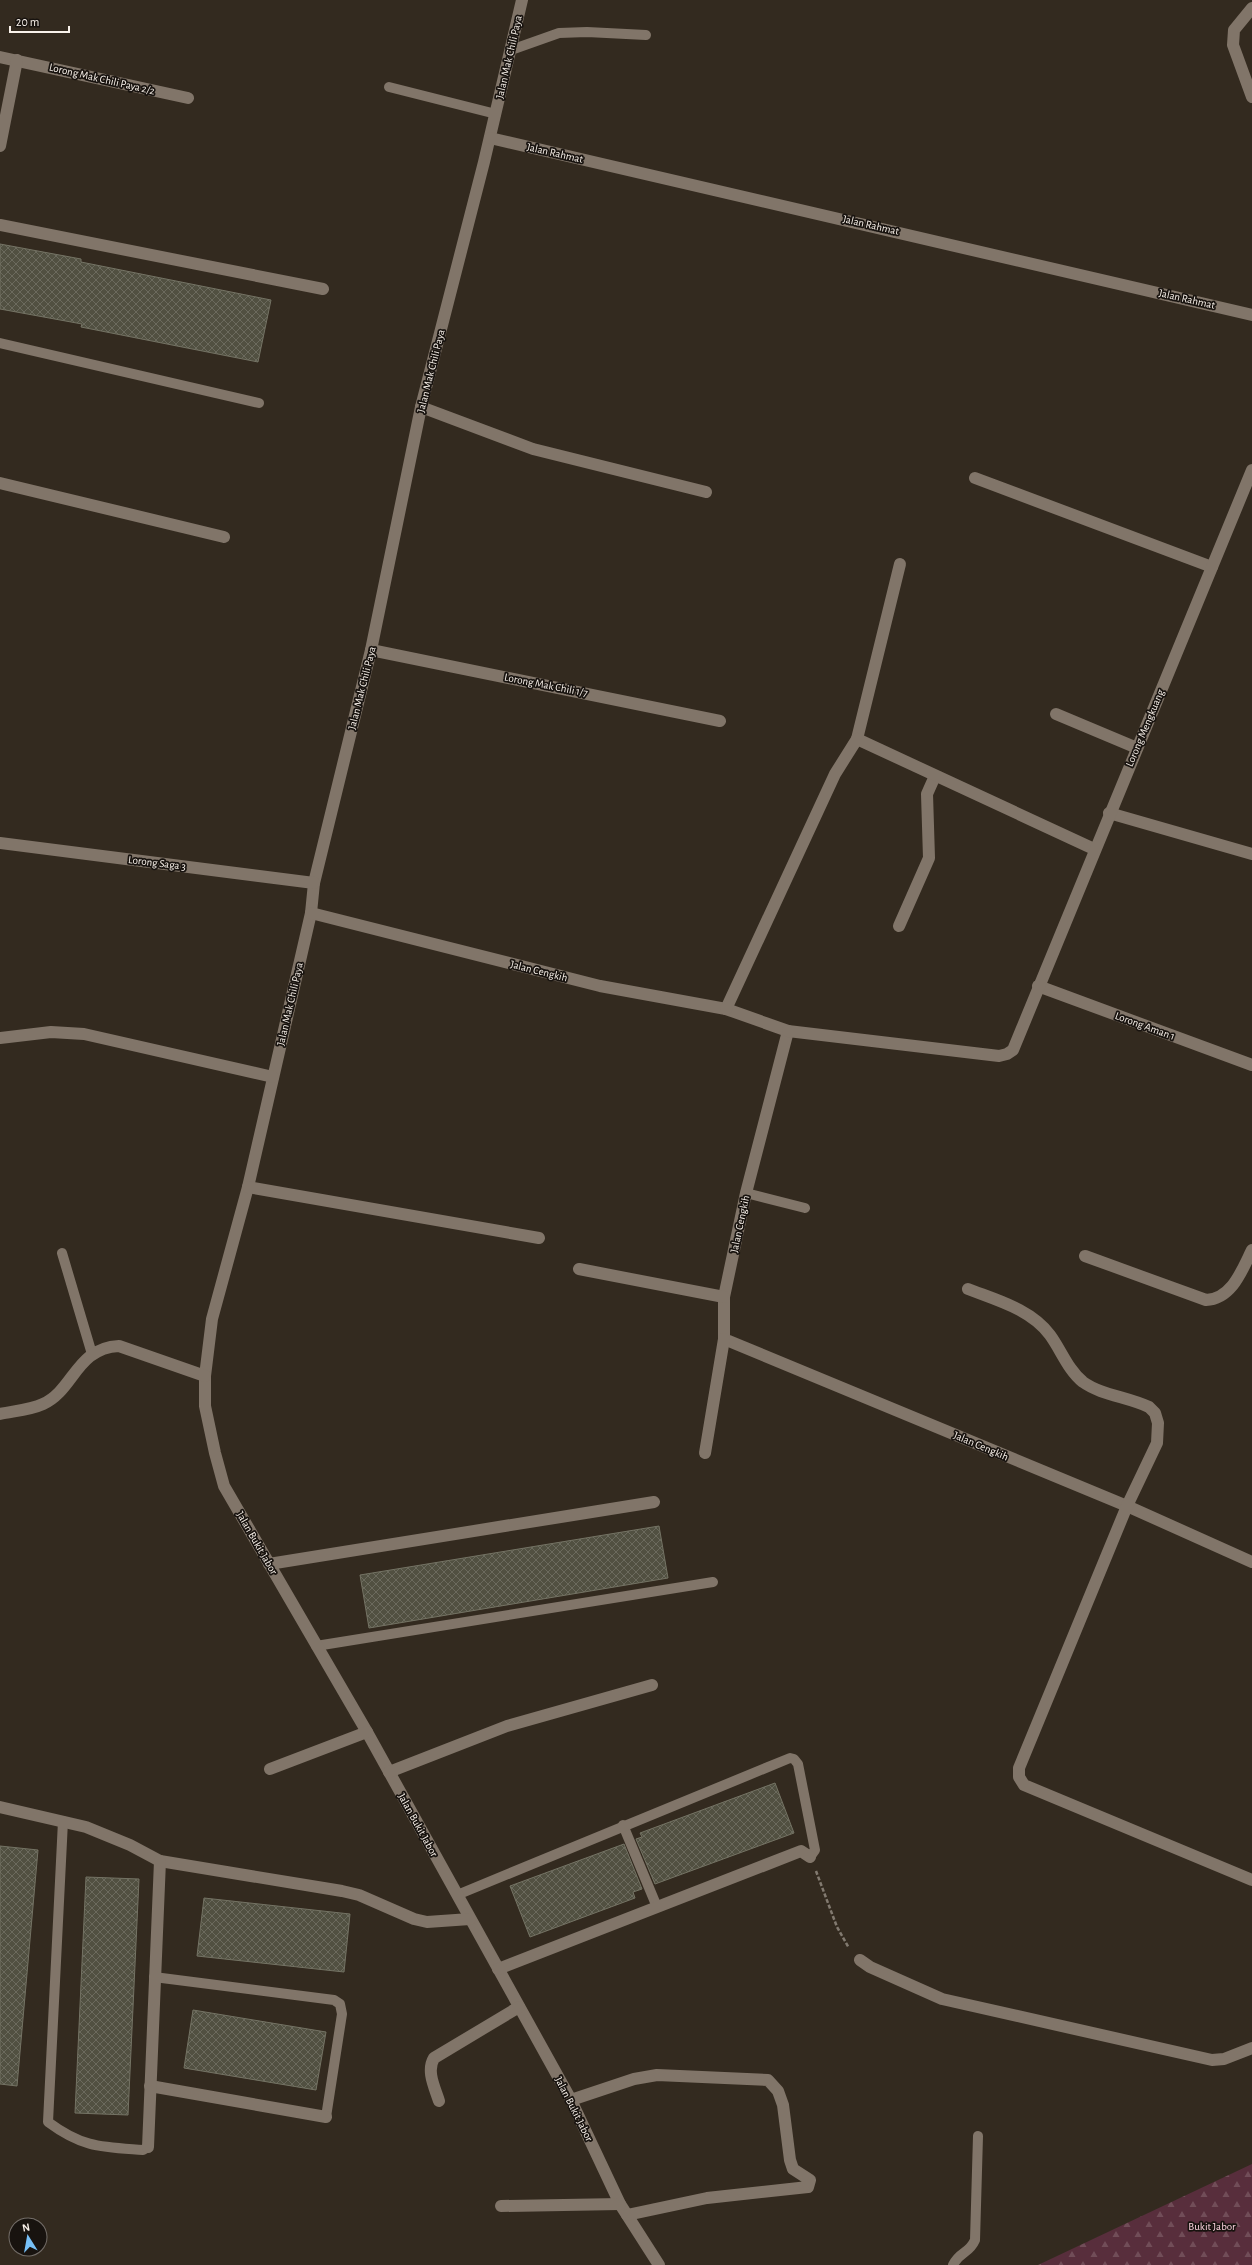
<svg xmlns="http://www.w3.org/2000/svg" width="1252" height="2265" viewBox="0 0 1252 2265" font-family="'Alegreya Sans',sans-serif">
<style>
.forest{fill:url(#forest-firs)}
.building{fill:url(#building-cross-hatch);stroke:#747364}
.lines{fill:none;stroke-linecap:round;stroke-linejoin:round}
.path{stroke:#827a70;stroke-width:2.5;stroke-dasharray:4 2;stroke-linecap:butt}
.lane{stroke:#817569;stroke-width:10}
.street{stroke:#817569;stroke-width:12}
.labels{text-anchor:middle;dominant-baseline:central;stroke-width:3.5;stroke-linejoin:round;paint-order:stroke}
.street-label{font-size:11px;fill:#f9f2eb;stroke:#18130f}
.park-label{font-size:11px;fill:#fed5e0;stroke:#18130f}
</style>
<defs>
<pattern id="forest-firs" width="22" height="20" patternUnits="userSpaceOnUse"><rect width="22" height="20" fill="#582e3c"/><path d="M5 1l3.5 6h-7zM16 11l3.5 6h-7z" fill="#714d58"/></pattern>
<pattern id="building-cross-hatch" width="8" height="8" patternUnits="userSpaceOnUse"><rect width="8" height="8" fill="#515041"/><path d="M0 0l8 8M0 8l8-8" fill="none" stroke="#6b6a5d"/></pattern>
</defs>
<rect width="100%" height="100%" fill="#332a1f"/>
<polygon class="forest" points="1252,2164 1252,2265 1038,2265"/>
<g class="building">
<polygon points="0,244 81,259 81,262 271,300 258,362 81,327 82,324 0,309"/>
<polygon points="659,1526 668,1578 369,1628 360,1575"/>
<polygon points="775,1783 794,1833 655,1884 636,1839 642,1837 640,1833"/>
<polygon points="624,1844 642,1889 633,1892 635,1898 530,1937 510,1886"/>
<polygon points="0,1846 38,1850 17,2086 0,2084"/>
<polygon points="86,1877 139,1879 128,2115 75,2113"/>
<polygon points="204,1898 350,1914 344,1972 197,1956"/>
<polygon points="193,2010 326,2032 316,2090 184,2068"/>
</g>
<g class="lines">
<polyline class="path" points="816,1871 837,1927 849,1948"/>
<g class="lane">
<polyline points="511,50 559,33 587,32 646,35"/>
<polyline points="389,87 496,114"/>
<polyline points="0,343 259,403"/>
<polyline points="746,1193 805,1208"/>
<polyline points="62,1253 92,1354"/>
<polyline points="316,1646 713,1582"/>
<path d="M63,1821l-15,301c35,26 54,25 95,28l5,-3"/>
<polyline points="623,1825 657,1907"/>
<polyline points="457,1895 790,1758 794,1759 798,1764 815,1850 810,1857"/>
<polyline points="154,1977 334,2000 340,2004 342,2014 326,2117"/>
<path d="M953,2265c7,-14 16,-11 22,-25l3,-104"/>
</g>
<g class="street">
<polyline points="522,0 484,162 421,407 371,650 314,883 311,913 248,1187 212,1319 205,1376 205,1406 215,1453 224,1486 367,1732 571,2100 620,2204 659,2265"/>
<polyline points="1252,8 1234,30 1233,45 1252,97"/>
<polyline points="0,57 188,98"/>
<polyline points="490,138 1252,315"/>
<polyline points="0,146 17,60"/>
<polyline points="0,225 323,289"/>
<polyline points="421,407 533,449 706,492"/>
<polyline points="975,478 1212,567"/>
<polyline points="0,483 224,537"/>
<polyline points="371,650 720,721"/>
<polyline points="1056,714 1137,748"/>
<polyline points="857,739 900,564"/>
<polyline points="1109,813 1252,854"/>
<polyline points="0,843 314,883"/>
<polyline points="311,913 600,986 726,1009 788,1031 746,1193 724,1297 724,1339 1127,1506 1252,1562"/>
<polyline points="899,926 929,858 927,794 935,776"/>
<polyline points="1038,986 1252,1065"/>
<polyline points="726,1009 835,774 857,739 1094,849"/>
<polyline points="788,1031 999,1056 1007,1054 1013,1050 1252,470"/>
<polyline points="0,1038 51,1032 84,1034 273,1077"/>
<polyline points="248,1187 539,1238"/>
<path d="M1085,1256l121,44c26,-1 36,-30 46,-50"/>
<polyline points="579,1269 724,1297"/>
<path d="M968,1289c28,11 63,20 82,46 11,15 18,35 33,47 18,13 45,15 66,25l6,6 3,10 -1,20 -30,63 -108,262v9l5,8 228,95"/>
<path d="M0,1414c14,-3 30,-4 43,-10 31,-14 33,-56 76,-58l86,30"/>
<polyline points="705,1453 724,1339"/>
<polyline points="269,1564 654,1502"/>
<polyline points="270,1769 367,1732"/>
<polyline points="389,1772 507,1726 652,1685"/>
<polyline points="0,1807 86,1827 130,1845 160,1861 342,1891 359,1895 414,1919 427,1922 470,1919"/>
<polyline points="860,1960 870,1967 942,1999 1212,2060 1224,2059 1252,2048"/>
<polyline points="498,1969 801,1851 810,1857"/>
<polyline points="150,2086 326,2117"/>
<polyline points="571,2100 634,2079 657,2075 768,2080 778,2091 783,2105 790,2160 793,2169 810,2180 808,2187 707,2198 627,2215"/>
<path d="M439,2101c-4,-13 -13,-30 -5,-43l85,-51"/>
<polyline points="148,2147 160,1861"/>
<polyline points="501,2206 620,2204"/>
</g>
</g>
<g class="labels">
<g class="street-label">
<text transform="translate(509 57) rotate(-77)">Jalan Mak Chili Paya</text>
<text transform="translate(102 79) rotate(13)">Lorong Mak Chili Paya 2/2</text>
<text transform="translate(555 153) rotate(13)">Jalan Rahmat</text>
<text transform="translate(871 225) rotate(13)">Jalan Rahmat</text>
<text transform="translate(1187 299) rotate(13)">Jalan Rahmat</text>
<text transform="translate(431 371) rotate(-76)">Jalan Mak Chili Paya</text>
<text transform="translate(546 685) rotate(11)">Lorong Mak Chili 1/7</text>
<text transform="translate(362 688) rotate(-76)">Jalan Mak Chili Paya</text>
<text transform="translate(1145 728) rotate(-67)">Lorong Mengkuang</text>
<text transform="translate(157 863) rotate(7)">Lorong Saga 3</text>
<text transform="translate(539 971) rotate(14)">Jalan Cengkih</text>
<text transform="translate(290 1004) rotate(-77)">Jalan Mak Chili Paya</text>
<text transform="translate(1145 1026) rotate(20)">Lorong Aman 1</text>
<text transform="translate(740 1224) rotate(-78)">Jalan Cengkih</text>
<text transform="translate(981 1446) rotate(23)">Jalan Cengkih</text>
<text transform="translate(257 1543) rotate(60)">Jalan Bukit Jabor</text>
<text transform="translate(418 1825) rotate(61)">Jalan Bukit Jabor</text>
<text transform="translate(574 2109) rotate(63)">Jalan Bukit Jabor</text>
</g>
<g class="park-label">
<text x="1212" y="2226">Bukit Jabor</text>
</g>
</g>
<g transform="translate(28 2237) rotate(349)"><circle r="19" fill="#18130f" stroke="#726c67"/>
<path d="M0-3L7 15L0 10L-7 15Z" fill="#77c0f7"/>
<text y="-6" font-size="11" font-weight="bold" text-anchor="middle" fill="#f9f2eb">N</text>
</g>
<path d="M10 26v6h59v-6" fill="none" stroke="#f9f2eb" stroke-width="2"/>
<text x="16" y="26" font-size="12" fill="#f9f2eb" stroke="#18130f" stroke-width="3" paint-order="stroke">20 m</text>
</svg>
